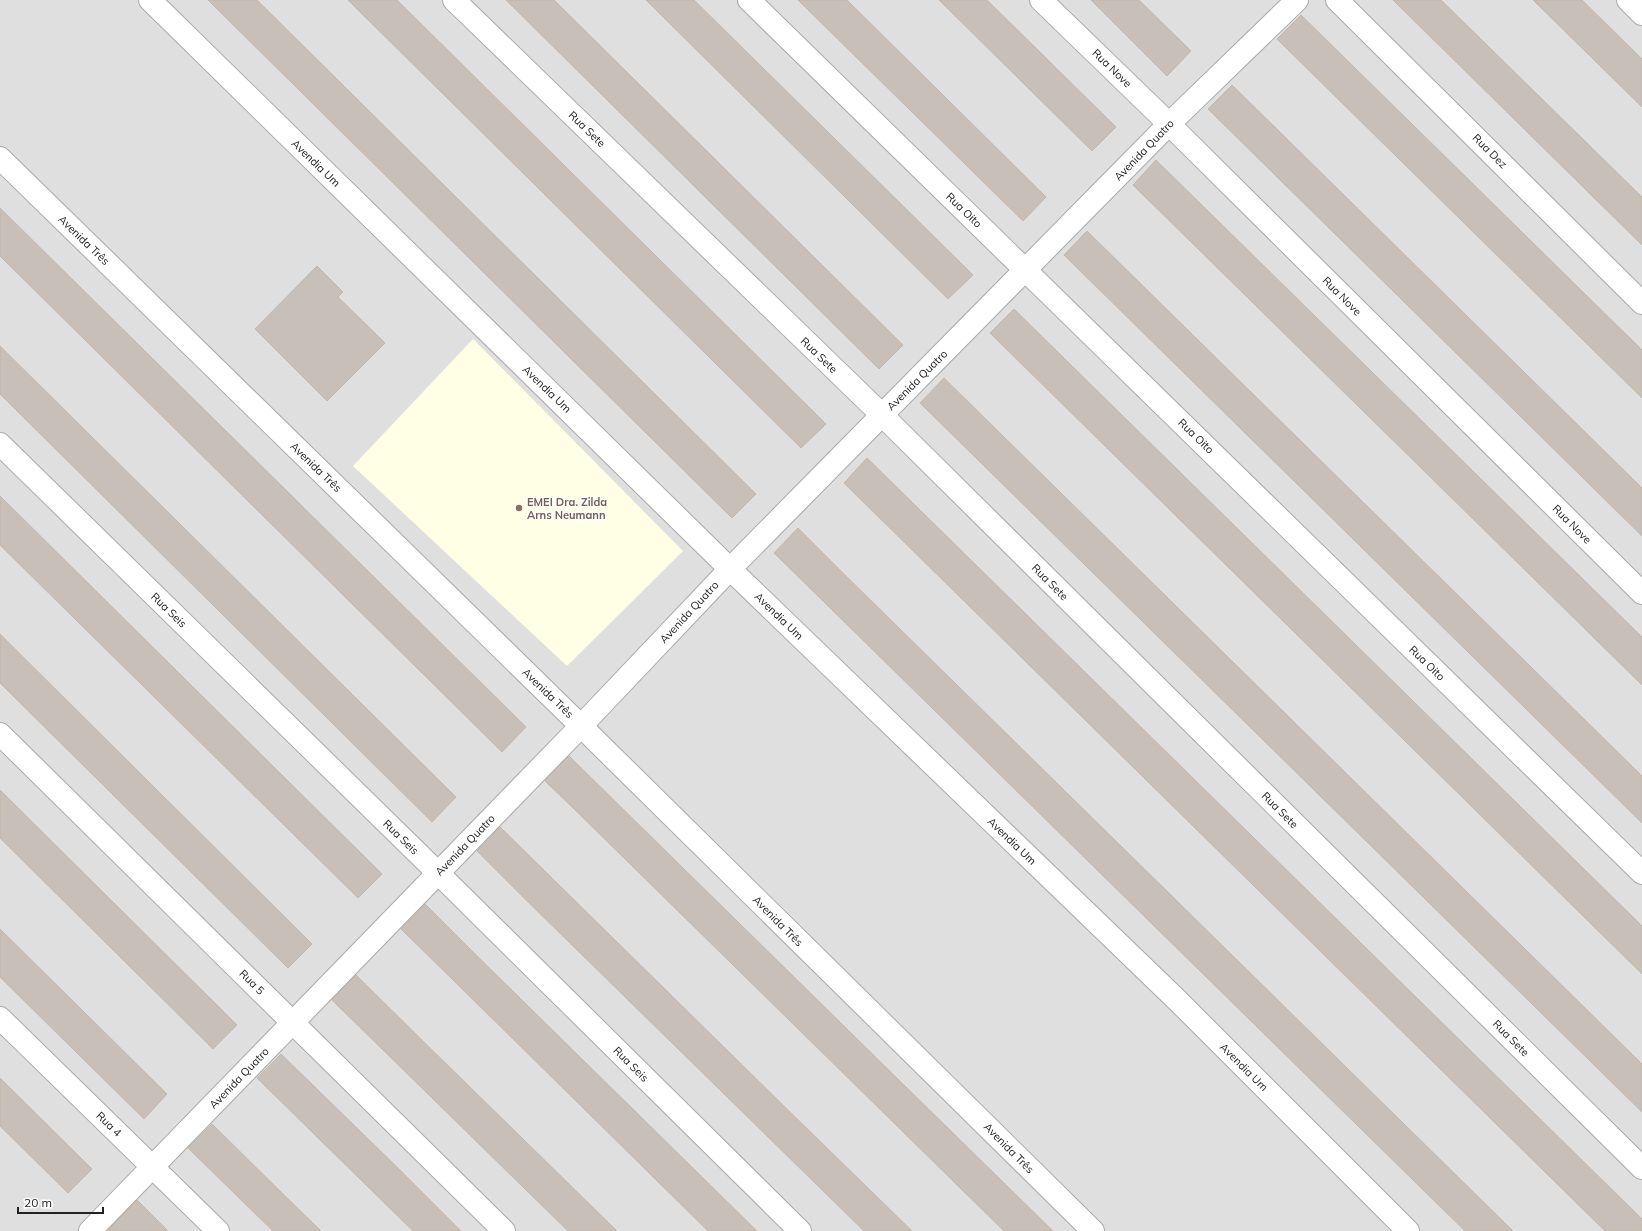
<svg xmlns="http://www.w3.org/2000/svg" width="1642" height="1231" viewBox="0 0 1642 1231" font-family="Mulish,sans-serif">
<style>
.residential{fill:#e0dfdf}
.education{fill:#ffffe5}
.building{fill:#c7bfb8;stroke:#c4b6ab}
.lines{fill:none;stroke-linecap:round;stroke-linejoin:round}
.minor-casing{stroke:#a9a9a9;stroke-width:24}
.minor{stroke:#fff;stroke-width:22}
.education-dot{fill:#8d6e63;stroke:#fff;stroke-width:1.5}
.labels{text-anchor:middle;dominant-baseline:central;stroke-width:3;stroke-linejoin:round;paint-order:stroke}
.street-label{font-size:11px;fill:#222;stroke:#fff}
.education-label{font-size:11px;font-weight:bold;fill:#785e54;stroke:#fff;text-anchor:start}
</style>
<rect width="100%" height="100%" fill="#f2efe9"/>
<rect class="residential" x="0" y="0" width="1642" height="1231"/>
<polygon class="education" points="473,339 683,551 567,666 353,466"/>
<g class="building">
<polygon points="208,0 257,0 756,494 732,518"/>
<polygon points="348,0 397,0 826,424 801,448"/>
<polygon points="506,0 554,0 903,345 879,369"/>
<polygon points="646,0 694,0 973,275 948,299"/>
<polygon points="798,0 847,0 1046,197 1023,221"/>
<polygon points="939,0 987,0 1116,127 1092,151"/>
<polygon points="1091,0 1139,0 1191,51 1167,76"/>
<polygon points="1393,0 1441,0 1642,197 1642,245"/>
<polygon points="1533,0 1582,0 1642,59 1642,107"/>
<polygon points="1301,15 1642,350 1642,398 1277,39"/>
<polygon points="1232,85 1642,488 1642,536 1208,109"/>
<polygon points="1156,160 1642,637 1642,685 1133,185"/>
<polygon points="0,208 526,727 502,752 0,256"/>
<polygon points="1087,231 1642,776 1642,823 1064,255"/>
<polygon points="317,266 343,292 338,297 385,343 327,401 255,329"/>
<polygon points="1014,309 1642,926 1642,974 990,333"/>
<polygon points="0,346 456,797 432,822 0,394"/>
<polygon points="944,378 1642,1064 1642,1112 920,403"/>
<polygon points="867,458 1642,1219 1642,1231 1605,1231 844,483"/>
<polygon points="0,496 382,874 358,898 0,545"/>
<polygon points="798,528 846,576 1513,1231 1465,1231 822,600 774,553"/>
<polygon points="0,634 312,944 288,968 0,683"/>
<polygon points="569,756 907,1088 1053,1231 1004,1231 569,804 545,781"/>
<polygon points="0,790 237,1025 213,1049 0,838"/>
<polygon points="500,827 789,1111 912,1231 864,1231 524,898 477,851"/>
<polygon points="425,904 472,951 757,1231 708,1231 448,975 401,929"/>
<polygon points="0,929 167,1094 144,1119 0,977"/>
<polygon points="356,975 427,1045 617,1231 568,1231 524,1188 332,1000"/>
<polygon points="281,1054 402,1172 461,1231 413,1231 257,1078"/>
<polygon points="0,1078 92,1169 68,1193 0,1126"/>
<polygon points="212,1124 284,1195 321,1231 273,1231 188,1148"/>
<polygon points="137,1200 168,1231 107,1231"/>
</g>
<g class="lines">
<defs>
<g id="minor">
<polyline points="150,0 730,569 1176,999 1408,1231"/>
<polyline points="454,0 882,415 1642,1168"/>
<polyline points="749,0 1642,873"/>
<polyline points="1041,0 1169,124 1642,593"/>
<polyline points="1337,0 1642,303"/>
<polyline points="1628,0 1642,14"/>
<polyline points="0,158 581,726 1093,1231"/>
<polyline points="0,444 438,873 800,1231"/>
<polyline points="0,734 504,1231"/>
<polyline points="0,1018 218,1231"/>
<polyline points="90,1231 581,726 730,569 1169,124 1297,0"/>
</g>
</defs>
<use href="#minor" class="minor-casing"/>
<use href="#minor" class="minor"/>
</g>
<circle class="education-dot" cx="519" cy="508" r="4"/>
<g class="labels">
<g class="street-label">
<text transform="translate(1112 68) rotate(44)">Rua Nove</text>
<text transform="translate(587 129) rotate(44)">Rua Sete</text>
<text transform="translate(1144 150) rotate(-46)">Avenida Quatro</text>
<text transform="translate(1490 151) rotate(45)">Rua Dez</text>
<text transform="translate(316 163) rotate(44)">Avendia Um</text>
<text transform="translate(964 210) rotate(44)">Rua Oito</text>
<text transform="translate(84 240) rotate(44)">Avenida Três</text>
<text transform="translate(1342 296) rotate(45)">Rua Nove</text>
<text transform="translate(819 355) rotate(44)">Rua Sete</text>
<text transform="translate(917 380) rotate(-45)">Avenida Quatro</text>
<text transform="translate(547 389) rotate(44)">Avendia Um</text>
<text transform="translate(1196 436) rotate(44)">Rua Oito</text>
<text transform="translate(316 467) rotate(44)">Avenida Três</text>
<text transform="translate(1572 524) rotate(45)">Rua Nove</text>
<text transform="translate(1050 582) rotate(45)">Rua Sete</text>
<text transform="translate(169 610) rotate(44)">Rua Seis</text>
<text transform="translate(689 612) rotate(-47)">Avenida Quatro</text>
<text transform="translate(779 616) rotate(44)">Avendia Um</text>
<text transform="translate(1427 663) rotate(44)">Rua Oito</text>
<text transform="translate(548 693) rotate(44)">Avenida Três</text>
<text transform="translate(1280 810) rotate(45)">Rua Sete</text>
<text transform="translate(401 837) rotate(44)">Rua Seis</text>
<text transform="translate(1012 841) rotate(44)">Avendia Um</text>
<text transform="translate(465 845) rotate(-46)">Avenida Quatro</text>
<text transform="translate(778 921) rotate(45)">Avenida Três</text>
<text transform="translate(252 982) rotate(45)">Rua 5</text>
<text transform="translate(1511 1038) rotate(45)">Rua Sete</text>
<text transform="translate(631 1064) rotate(45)">Rua Seis</text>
<text transform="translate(1244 1067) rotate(45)">Avendia Um</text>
<text transform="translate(239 1078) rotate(-46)">Avenida Quatro</text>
<text transform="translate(109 1124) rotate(44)">Rua 4</text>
<text transform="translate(1009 1148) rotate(45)">Avenida Três</text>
</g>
<g class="education-label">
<text x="527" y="502">EMEI Dra. Zilda<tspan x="527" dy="13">Arns Neumann</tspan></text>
</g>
</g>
<path d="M18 1207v6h85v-6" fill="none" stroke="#222222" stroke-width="2"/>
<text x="24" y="1207" font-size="12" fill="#222222" stroke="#ffffff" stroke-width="3" paint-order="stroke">20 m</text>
</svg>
